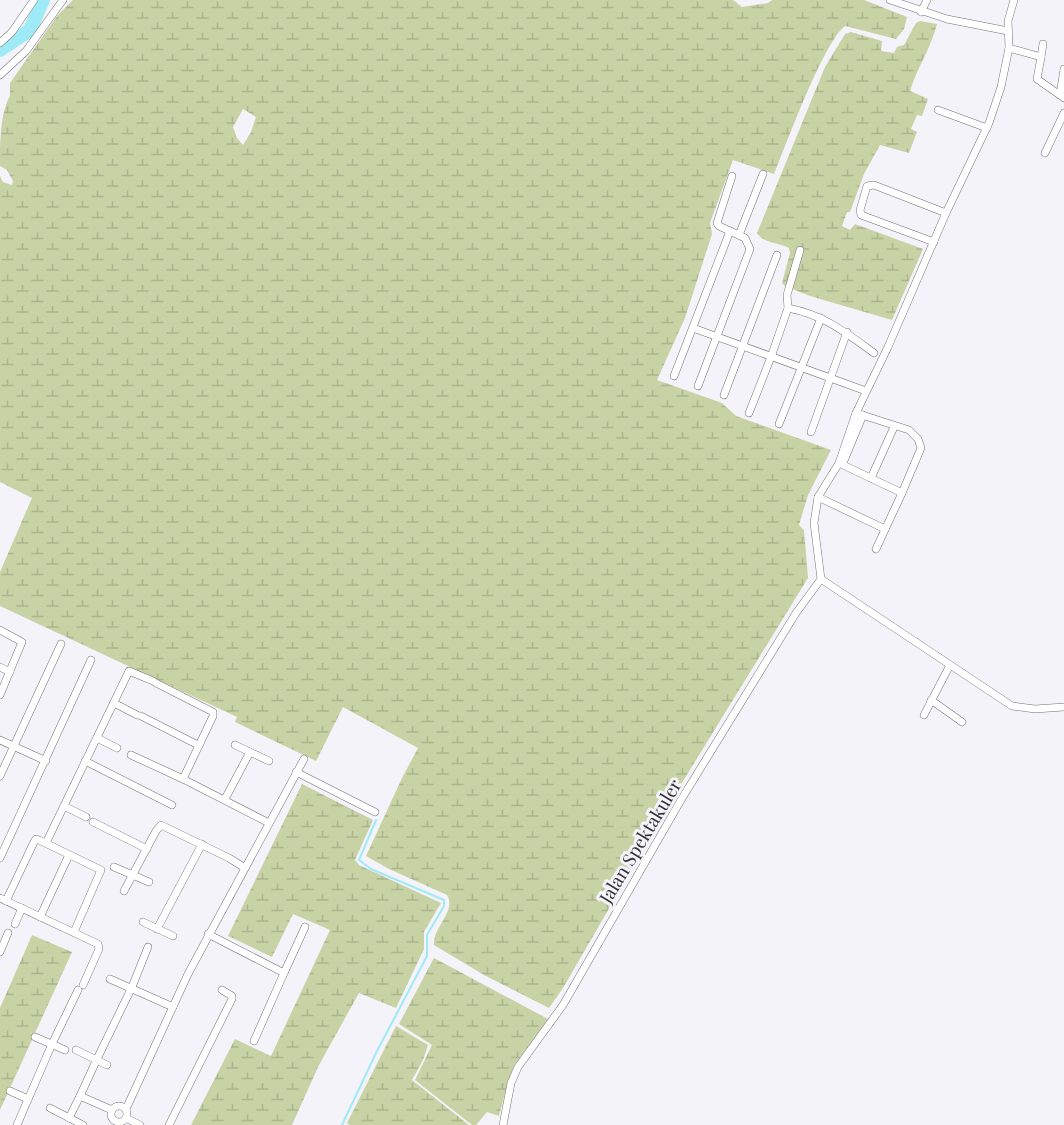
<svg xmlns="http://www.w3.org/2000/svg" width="1064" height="1125" viewBox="0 0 1064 1125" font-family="'Playfair Display',serif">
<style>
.wetland{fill:url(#wetland-marsh);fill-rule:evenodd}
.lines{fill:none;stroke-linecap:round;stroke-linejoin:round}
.stream{stroke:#9eeaf6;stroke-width:2}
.river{stroke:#9eeaf6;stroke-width:14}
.minor-casing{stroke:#737178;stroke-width:8}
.minor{stroke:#fff;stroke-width:7}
.labels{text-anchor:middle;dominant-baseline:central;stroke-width:6;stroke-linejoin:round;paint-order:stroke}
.street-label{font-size:18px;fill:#313033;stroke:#f5f3fa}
</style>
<defs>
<pattern id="wetland-marsh" width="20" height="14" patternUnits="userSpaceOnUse" patternTransform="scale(1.5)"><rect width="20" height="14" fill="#c7d2a5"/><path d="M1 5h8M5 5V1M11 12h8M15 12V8" fill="none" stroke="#abb58e"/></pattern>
</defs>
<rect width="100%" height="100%" fill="#f5f3fa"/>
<g class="wetland">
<path d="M73,0h660l9,7 26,-4 4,-3h92l43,17 -3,12 -8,10 -51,-13c-21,15 -59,119 -71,148l-41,-14 -23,63 2,11 -27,84 -28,62 65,23 14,13 95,34 -23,45 -9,30 5,5 4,48 -128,208 -117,202 -14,20 -65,-33 -50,-30c-2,-17 23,-34 13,-50l-58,-26 -23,-13 36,-78 16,-30 -75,-41 -27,54 -81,-39 2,-5 -237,-111v-34l32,-74 -32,-16v-306l3,6 9,3 1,-4 -6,-11 -7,-4c0,-22 0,-53 10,-70v-13l47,-67zM243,109l13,8 -5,15 -8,13 -6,-7 -4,-11z"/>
<path d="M920,21l17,3c-6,24 -20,44 -27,67l18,8 -6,17 -5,-1 -6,14 6,3 -8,21 -29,-8 -16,29 -14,38h-3l-5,14 8,4 5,-6 68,25 -31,71 -82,-24 -25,-10 -3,-3 8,-30 -1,-5c-10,-6 -25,-4 -32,-15l68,-166 20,-33 6,-2 31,9 -1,10 13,2 3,-6 7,-2 12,-22z"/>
<polygon points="302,784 373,820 355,860 359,865 441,903 424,932 424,949 396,1008 359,993 319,1065 292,1125 191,1125 235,1039 271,1056 330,930 293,914 272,957 228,936"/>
<polygon points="32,935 72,952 0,1110 0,1008"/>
<polygon points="434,958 548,1019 515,1064 507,1085 499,1116 487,1112 476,1125 472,1125 415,1080 432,1045 399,1024"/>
<polygon points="396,1026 428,1045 423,1060 412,1080 469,1125 350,1125 347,1123"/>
</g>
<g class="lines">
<polyline class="stream" points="342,1125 376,1053 427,956 427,935 444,906 444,900 371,869 359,860 376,820"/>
<polyline class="river" points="0,50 30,30 43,0"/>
<defs>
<g id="minor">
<polyline points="890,0 947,19 1008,31"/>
<polyline points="1014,0 1008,21 1009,48 1001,87 989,123 946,213 888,347 856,413 839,463 818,497 814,523 821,579 1012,706 1035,709 1064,707"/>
<polyline points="921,12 927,0"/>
<polyline points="0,43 12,32 34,0"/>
<polyline points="1009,48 1041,57 1037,79 1064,98"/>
<polyline points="1041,57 1043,44"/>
<polyline points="0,75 26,51 63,0"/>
<polyline points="1060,95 1064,69"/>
<polyline points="938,110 987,128"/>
<polyline points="1045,153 1064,113"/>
<polyline points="739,235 763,174"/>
<polyline points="934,242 861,215 860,210 867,186 874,185 946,213"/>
<path d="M788,308c36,7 57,24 86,45"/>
<polyline points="693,328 866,391"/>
<polyline points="674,376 730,231"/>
<polyline points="698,386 750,249 745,238 719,226 717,223 732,176"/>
<polyline points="724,395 777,255"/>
<polyline points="749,413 771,357 788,308 787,295 800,250"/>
<polyline points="779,424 821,318"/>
<polyline points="811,432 847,332"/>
<polyline points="839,463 902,493 921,448 918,439 909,430 856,413"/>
<polyline points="843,463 863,415"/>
<polyline points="871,478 894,427"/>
<polyline points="818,497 885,529"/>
<polyline points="876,549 902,493"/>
<polyline points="0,630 22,642 0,695"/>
<polyline points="0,667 10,672"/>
<polyline points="156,683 213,712 213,716 183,779 269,823"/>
<polyline points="931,700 962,722"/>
<polyline points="114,703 137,715"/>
<polyline points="924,715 950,665"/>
<polyline points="141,716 198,745"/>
<polyline points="97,738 117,748"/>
<polyline points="0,740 46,761"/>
<polyline points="235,745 250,752"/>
<polyline points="131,755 183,779"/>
<polyline points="85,761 172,805"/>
<polyline points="296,772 375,812"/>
<polyline points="0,776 61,644"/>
<polyline points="225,799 250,752 269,761"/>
<polyline points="64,806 86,817"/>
<polyline points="93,822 147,849"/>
<polyline points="46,843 129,671 153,681"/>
<polyline points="0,858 91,660"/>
<polyline points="114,867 149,882"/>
<polyline points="124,891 156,831 161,825 229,858 245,868"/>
<polyline points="0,898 98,944 99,949 83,985"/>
<polyline points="6,901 34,842 36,839 39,840 101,870 74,932"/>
<polyline points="40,917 69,855"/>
<polyline points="143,922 173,936"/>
<polyline points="15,924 22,908"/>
<polyline points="157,929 202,844"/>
<polyline points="208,934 284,973 254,1041"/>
<polyline points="0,952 8,933"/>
<polyline points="284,973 305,927"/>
<polyline points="110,979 173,1007"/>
<polyline points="35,1037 65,1050"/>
<polyline points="76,1050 107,1065"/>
<polyline points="10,1091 28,1099"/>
<circle cx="119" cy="1114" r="8"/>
<polyline points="50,1108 83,1125"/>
<polyline points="126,1109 188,974 304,759"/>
<polyline points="112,1110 80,1096 97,1059 132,987 148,947"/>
<polyline points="69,1118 80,1096"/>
<polyline points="126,1118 140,1125"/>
<polyline points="17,1125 52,1044 78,990"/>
<polyline points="169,1125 232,999 232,996 222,990"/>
<polyline points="503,1125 511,1083 518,1067 563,1005 681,800 796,613 821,579"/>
</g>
</defs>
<use href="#minor" class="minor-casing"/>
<use href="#minor" class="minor"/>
</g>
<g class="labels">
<g class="street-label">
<text transform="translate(640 841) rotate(-59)">Jalan Spektakuler</text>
</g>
</g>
</svg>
